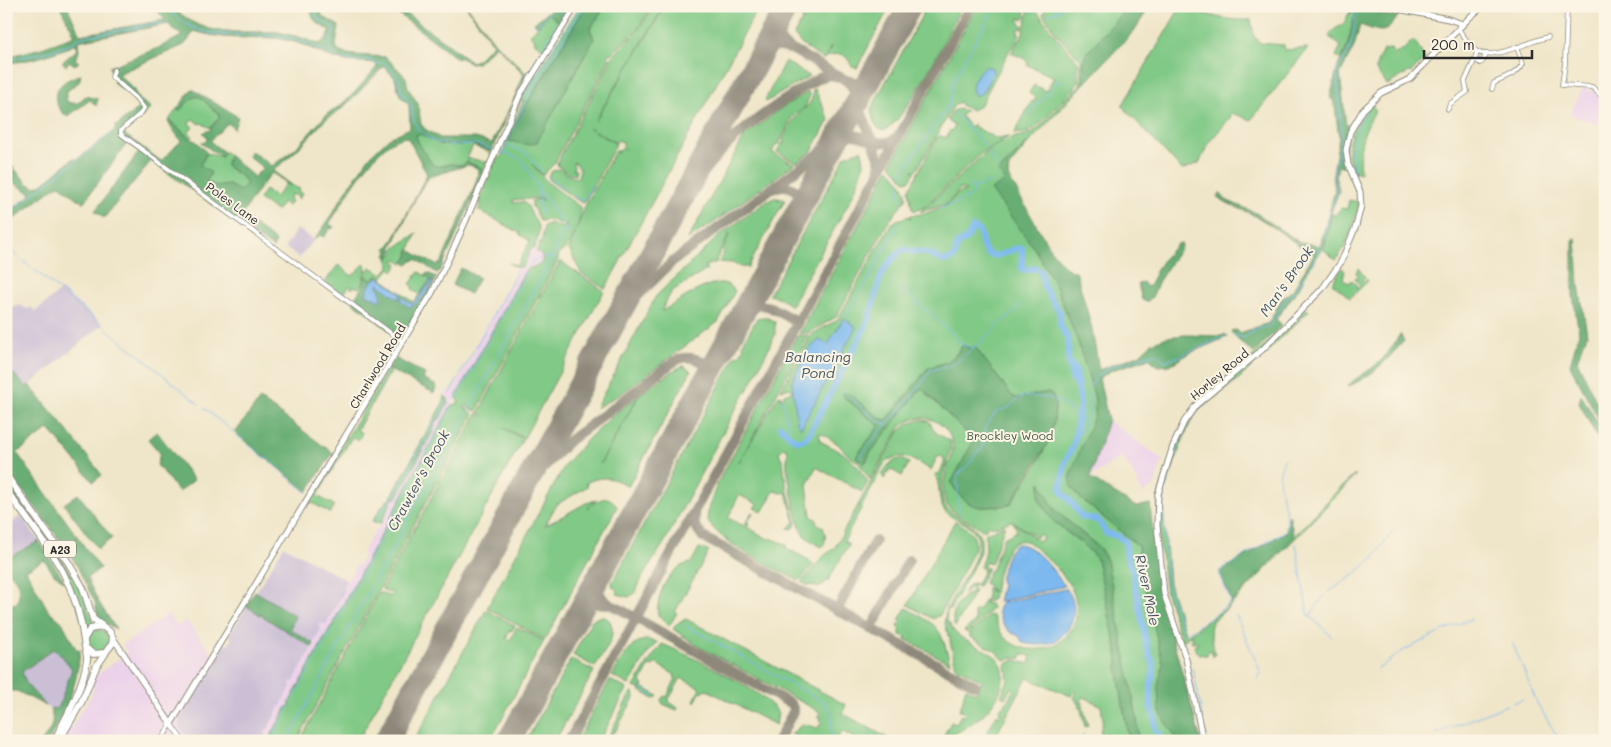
<svg xmlns="http://www.w3.org/2000/svg" width="1611" height="747" viewBox="0 0 1611 747" font-family="Mali,sans-serif">
<style>
.built{fill:#ecd1ea}
.industrial{fill:#cbbfd5}
.green{fill:#81c986;stroke:#567a58;fill-rule:evenodd}
.forest{fill:#68ad73;stroke:#4a6c4f;fill-rule:evenodd}
.water{fill:#7db9ef;stroke:#54728d}
.lines{fill:none;stroke-linecap:round;stroke-linejoin:round}
.stream{stroke:#7db9ef;stroke-width:1}
.river{stroke:#7db9ef;stroke-width:6}
.taxiway{stroke:#8d887a;stroke-width:10}
.runway{stroke:#8d887a;stroke-width:24}
.minor-casing{stroke:#8d887a;stroke-width:5.5}
.tertiary-casing{stroke:#8d887a;stroke-width:7}
.primary-casing{stroke:#8d887a;stroke-width:8}
.minor{stroke:#fff;stroke-width:4}
.tertiary{stroke:#fff;stroke-width:5}
.primary{stroke:#fff;stroke-width:6}
.labels{text-anchor:middle;dominant-baseline:central;stroke-width:4;stroke-linejoin:round;paint-order:stroke}
.shield{fill:#fcf5e5;stroke:#6a6863;stroke-width:1}
.shield-label{font-size:11px;font-weight:bold;fill:#2b2b2b}
.street-label{font-size:12px;fill:#2b2b2b;stroke:#fcf5e5}
.park-label{font-size:12px;fill:#455a46;stroke:#fcf5e5}
.water-label{font-size:14px;font-style:italic;fill:#445666;stroke:#fcf5e5}
</style>
<rect width="100%" height="100%" fill="#fcf5e5"/>
<filter id="ink" filterUnits="userSpaceOnUse"><feTurbulence type="fractalNoise" baseFrequency=".02" numOctaves="2"/><feDisplacementMap in="SourceGraphic" scale="10" xChannelSelector="R" yChannelSelector="G"/><feConvolveMatrix kernelMatrix="1 2 1 2 8 2 1 2 1" color-interpolation-filters="sRGB"/></filter>
<filter id="wash" filterUnits="userSpaceOnUse"><feTurbulence type="fractalNoise" baseFrequency=".0096" numOctaves="4" result="noise"/><feDisplacementMap in="SourceGraphic" scale="20" xChannelSelector="R" yChannelSelector="G"/><feGaussianBlur stdDeviation="1.12" result="paint"/><feColorMatrix in="noise" values="0 0 0 0 0 0 0 0 0 0 0 0 0 0 0 0 0 1.4 0 .05"/><feComposite in="paint" operator="in"/></filter>
<g filter="url(#wash)">
<rect width="100%" height="100%" fill="#efe6c9"/>
<g class="built">
<polygon points="1583,87 1587,88 1588,91 1595,92 1605,101 1605,127 1580,118 1579,119 1570,114"/>
<polygon points="531,248 541,252 543,256 543,263 537,267 526,270 410,481 289,707 269,741 63,741 92,694 94,680 97,675 127,652 122,645 168,614 177,626 186,620 211,653 217,656 224,644 228,645 232,639 229,636 284,546 347,581 357,564 359,564 364,555 362,553 375,531 377,531 392,503 391,502 448,399 444,396 448,390 452,392 476,350 474,347 516,275 514,272 516,268"/>
<polygon points="1108,420 1162,460 1154,486 1143,493 1137,485 1139,483 1122,456 1090,478"/>
</g>
<g class="industrial">
<polygon points="297,229 314,240 299,258 285,247"/>
<polygon points="61,290 103,324 26,388 6,366 6,305 11,309 19,305 28,309 31,307 36,311"/>
<polygon points="21,515 39,541 6,559 6,523 9,525"/>
<polygon points="284,546 346,580 342,587 344,592 326,624 321,623 319,627 321,629 313,643 314,644 294,681 290,682 291,687 267,730 265,729 264,731 266,732 261,741 190,741 179,726 180,719 224,644 228,645 232,639 229,636"/>
<polygon points="53,649 62,656 72,669 58,709 53,708 50,710 27,685 21,672"/>
</g>
<g class="green">
<path d="M580,6h6l-63,104 -10,19 -4,12 27,3 2,-4 56,-101 -4,-10 16,-23h46l-15,24 -25,24h-3l-2,2 3,2 -56,106 -11,11 -11,-11 15,18 33,25c2,11 -6,30 -12,39 -3,4 -6,5 -9,8l-2,8 -80,148 -2,1 -9,-5 -1,2 9,6 -177,327h-29l19,-34 2,-1 2,-2 -2,-1 42,-77 2,1 1,-3 -1,-1 118,-217 8,-3 -2,-4v-4l68,-124c5,-5 13,-3 17,-9v-7l-6,-4 6,-12 2,-13 6,-3 13,5 4,-2 -16,-6 -11,1 -9,-17h1l1,-2 -2,-1 10,-2 1,2v-3l-29,2 1,3 9,-1 4,3 12,23 -1,10 -4,10h-3l-8,19 -5,1 -9,-5 8,3 13,-25 -10,-6v-2l-42,-23 3,-5 -3,-2 19,-45h4l10,-30 13,-27h-3l-5,11 7,-17z"/>
<polygon points="654,6 664,6 595,121 665,6 759,6 605,289 581,273 569,249 585,206 615,151 618,154 616,151 617,150 619,151 623,148 625,149 622,146 624,143 618,140 616,143 590,128 616,144 584,203 580,202 550,181 548,176 552,171 559,169 572,177 578,178 580,169 575,162 573,163 574,166 573,170 576,170 575,175 570,174 558,166 557,163 613,56 637,32"/>
<path d="M810,6h78l1,2 -32,60 -5,-1c-6,-14 -11,-15 -25,-10l4,-11 -5,12 -4,1 -21,-15 -7,-9z"/>
<path d="M927,6h34c-10,24 -55,113 -74,123 -4,2 -4,1 -8,0l-3,-3 -5,-17 20,-37 3,1 -2,-2z"/>
<polygon points="977,6 1025,6 1025,17 1022,19 1019,18 1018,20 1023,26 1022,29 1019,28 1018,33 1020,34 1015,44 1009,51 980,106 972,110 962,106 959,102 954,105 916,171 913,170 915,172 910,180 906,181 903,179 891,164"/>
<path d="M1047,6l78,1 -3,6 -36,41 -2,6 -1,25 -58,62 -27,25 7,9 29,67 21,36 23,58 15,49 3,14 -17,92 59,49 6,38 19,80 -1,52 16,25h-41l1,-7 -1,-15 -30,-159 -7,-12 -45,-38 -15,-27 -1,16 26,32 18,13 14,15 20,92 1,13 -1,3 11,70 -2,4h-22l1,-5 -5,-4 3,-12 -2,-14 -17,-9 -3,2 7,27 -3,1 -4,-17 -7,-13 1,-5 -2,-1 -2,5 -44,-18 -34,63h-10l14,-27 3,2 1,-3 -2,-1 3,-6 2,1 10,-18 -3,-1 -6,10 -4,-2 7,-16 -2,-16 8,-4 15,4 2,-8 -9,-2 -2,5 -7,-1 -9,2 -9,-9 -25,-14v-4l18,-17 4,-1c5,7 6,16 13,23 31,28 85,1 69,-44 -8,-21 -29,-37 -45,-52 -26,-11 -33,40 -36,57l-3,2h-4l-1,2 5,1 2,4 -1,2 -23,23 -4,-2 11,-9v-7l-2,-1 3,-4 2,1 8,-13 2,-1h-1v-10l5,5 -4,-7 -4,-2 6,-13 1,1 13,-33 13,-7 -3,-8 25,18 4,-3 -3,-4 -3,3 -26,-16 -16,6 -1,-2 -3,2 -2,-2 -3,2v3h-4c-9,-9 -32,-16 -36,-27 -3,-8 -3,-19 -1,-27 1,-7 4,-12 6,-18 6,-17 -5,-35 -22,-39 -10,-3 -21,1 -29,8l-30,53 -12,-18 -8,-5 -12,-13 -15,-10h-4l1,7 23,12 14,13 11,16 -6,10 -46,-25 -9,18 4,31 6,4 -1,3 7,4c3,8 4,13 -1,20 -5,-3 -13,-7 -17,-11 -8,-9 -16,-56 -18,-69 -1,-7 2,-13 0,-19h-4l-4,5 4,9 3,22 10,38 -1,5 -3,2 -4,-1 7,-6 -9,-30 -4,1 -8,-2 -12,21 -8,-4 3,-4 -18,-9 -11,23 16,8 8,-14 1,1 -6,9 2,1 -2,4 23,13 1,-2c6,3 10,4 16,7l-1,3 23,12v1l5,3 -15,17c-26,-14 -78,-37 -92,-61l2,-14 9,-24 79,-146 12,-1 -70,127 39,-66 3,-1v4h2l1,-5 8,-2 -1,-4 -10,2 31,-56 22,-12 5,-5 51,-92 7,-5 12,-4 1,3 1,-4 13,-1 23,-9 10,-11 9,-4 -1,-1h-5l-13,15 -27,8 72,-65 24,-10 17,-4 47,-48 1,-25 -24,-25 -14,-21zM963,345l7,3 5,-1 38,50c11,4 25,-6 38,-4 5,6 4,11 4,18 -3,38 -26,64 -45,94 -33,3 -40,7 -59,-22l22,-41v-3l-52,-51 -51,65 -4,9 -10,-5 23,-31 -2,-10 7,4h3l41,-52 19,-6 5,-3z"/>
<path d="M1181,6h4c24,10 40,15 66,14l3,16 6,7 24,2 1,5 23,-2 -57,72 -19,-7 -2,5 -19,22 -12,23 -17,7 -60,-64z"/>
<polygon points="1034,7 1056,37 1078,61 1078,80 1075,88 1034,129 1029,132 1014,134 1032,101 1034,102 1036,98 1029,93 1034,85 1046,91 1054,77 1027,65 1028,62 1023,58 1011,53 1022,36 1029,9"/>
<polygon points="1357,7 1347,47 1341,60 1336,56 1341,46 1333,40 1334,37 1331,39 1329,36 1335,29 1344,24 1348,15"/>
<polygon points="549,14 562,24 544,49 534,42 535,40 530,35"/>
<polygon points="1413,40 1418,46 1425,59 1411,73 1409,72 1387,85 1376,70 1377,63 1383,50 1391,49 1394,55 1402,49 1403,50"/>
<polygon points="785,61 809,76 766,102 765,100"/>
<path d="M815,89l14,31 -18,32 -15,11 -19,-11 4,-8 3,-1 -1,-3c3,-7 7,-16 11,-21 7,-10 20,-13 19,-29z"/>
<polygon points="808,92 810,95 805,107 792,117 780,142 779,144 777,143 772,152 794,164 716,221 688,239 744,137 783,107"/>
<polygon points="196,96 201,98 220,116 210,128 201,123 199,124 193,119 189,123 193,127 189,132 193,137 191,139 169,120 177,109 179,111 192,98"/>
<path d="M1372,103l1,4 3,3c-14,22 -18,38 -16,63l-8,-3c-1,-5 -4,-11 -4,-16 -1,-19 12,-37 24,-51z"/>
<polygon points="959,109 966,111 961,116 970,127 973,124 975,127 997,139 1009,137 984,151 923,208 914,211 912,209 909,190 937,137 941,136 946,138 950,130 952,131 955,126 949,122 948,119 953,111"/>
<polygon points="417,134 422,134 440,144 455,145 471,144 492,151 490,155 489,152 473,146 467,158 468,160 469,158 485,162 487,161 484,169 467,162 464,165 449,164 437,167 430,163 416,138"/>
<polygon points="861,150 863,155 864,163 861,175 852,197 791,306 778,297 769,295 845,156"/>
<polygon points="224,152 230,156 225,165 242,177 247,184 240,191 226,184 216,186 206,181 211,173 200,165 207,153 222,157"/>
<path d="M889,168c7,8 19,21 17,31l-19,25 -51,93 -26,15 -11,2z"/>
<polygon points="286,183 300,189 299,192 302,194 299,199 297,196 292,194 289,199 291,201 288,206 283,202 277,211 259,199 265,190 276,197"/>
<path d="M774,198h5l-1,3 2,-3 5,2 -37,67h-6l-10,-4v-2l-1,2 -12,-1 5,-10 -1,-2 7,-17 -14,27 1,2 -12,4 2,4 -35,21 -11,20c18,-7 58,-44 74,-20l-17,31 -99,73 -23,13 60,-112 64,-61 46,-33z"/>
<path d="M1349,200l10,2c-3,17 -12,44 -23,58l-13,-11 8,-35 4,1 6,-7 6,1z"/>
<polygon points="417,233 408,253 409,254 403,264 396,259 394,261 398,264 394,271 390,268 383,277 376,276 373,280 365,276 367,269 369,270 371,267 382,274 390,266 387,259 394,252 392,250"/>
<polygon points="560,261 604,291 524,438 502,427 523,439 358,741 300,741 379,593 382,593 390,597 392,592 390,591 389,593 383,590 382,588 477,414 482,416 482,413 478,413"/>
<polygon points="364,264 366,266 362,284 359,288 354,286 352,289 349,286 344,294 350,300 325,282 338,265 352,276"/>
<polygon points="1342,268 1345,271 1343,279 1348,283 1352,280 1357,286 1357,289 1360,285 1354,278 1359,276 1356,273 1358,268 1365,277 1362,280 1363,282 1367,279 1368,281 1350,298 1332,283"/>
<polygon points="419,272 431,279 420,295 412,289 413,286 410,284"/>
<path d="M1306,309l3,2 -68,66 -42,33 -7,9 -9,21 -18,50 -2,17 6,77 17,52 39,-27 112,-118 18,-16v1l-121,126 -22,20 -2,7 5,26 -2,2 -2,-7h-2l-2,5c-7,1 -12,-4 -13,-10l4,-1 -2,-3 -3,1 -2,-1 2,-4 -1,-3 -10,8 -16,-49 -8,-64v-32l19,-59 18,-31z"/>
<polygon points="757,318 768,318 775,322 775,335 752,382 734,412 664,543 643,576 635,593 629,597 617,594 618,591 613,587 612,583 736,355 739,356 744,347 742,345"/>
<path d="M684,366l7,5 -63,116c-12,-10 -28,-12 -42,-4l2,3 -32,19 -11,21 41,-23 10,-3 -9,8c10,-7 22,-17 30,-1l-72,133 -58,-32 79,-145 22,-24 28,-26 22,-17 -38,68 39,-69 37,-26z"/>
<polygon points="388,369 391,371 357,430 362,433 358,440 352,437 317,496 334,505 330,513 309,501"/>
<polygon points="444,396 448,399 448,403 439,420 436,420 433,431 396,499 393,498 381,523 376,523 372,521 387,500 389,501 445,399"/>
<path d="M921,420l8,1 6,11 15,9c2,12 -3,19 -6,30 -3,9 -3,21 -1,30 2,10 11,13 19,18 30,16 19,33 6,57 -6,11 -12,22 -18,34l-2,-1 -1,1 -1,12h3c6,19 34,24 48,36 16,19 -1,47 -18,60 -11,9 -24,15 -37,23h-4l5,-4 8,-15 5,2 5,-9 3,1 2,-3 -8,-3 4,-1 -2,-1c4,-8 3,-13 6,-20l10,5 6,-12 -26,-14 -6,-26v-5h-2c-1,-6 -4,-13 -3,-19 4,-24 37,-55 33,-77 -4,-19 -24,-17 -34,-30 -7,-9 -3,-25 -9,-36h4l5,-10v-6l-4,-2 -3,1 -6,13c-15,-8 -32,-22 -47,-6l-40,77 5,3 -21,37h-1l-8,7 -9,-3 -1,1 -8,-4 22,-25 12,-10 64,-116 9,-7z"/>
<path d="M901,459l8,4 -7,13 -12,-7 -6,10 -2,-4c5,-9 9,-15 19,-16z"/>
<path d="M955,521c12,7 22,12 20,28l-35,66 -7,4 -25,-14z"/>
<polygon points="1005,525 991,564 986,561 984,565 985,568 988,568 978,587 974,585 972,589 970,588 963,593 971,583 977,584 984,570 980,567 986,550 985,534"/>
<path d="M699,548l10,3 -34,61 2,1 -8,13 -11,-11c-2,-21 11,-49 33,-52z"/>
<polygon points="72,573 79,586 94,623 85,630 68,576"/>
<path d="M973,589l2,2 -20,36c-6,-12 2,-25 12,-33l2,1z"/>
<path d="M906,608c33,18 34,18 44,55l-45,-24 1,-2 -6,-2v-7l-2,-1 2,-6 -1,-1z"/>
<polygon points="486,610 515,626 512,631 510,630 506,638 510,640 517,627 544,641 536,655 490,741 414,741"/>
<path d="M601,616l4,1 5,4c8,18 -8,32 -15,46l-22,-12 19,-35z"/>
<polygon points="686,619 846,705 842,713 893,741 880,741 871,736 866,741 853,741 854,738 842,731 836,741 805,741 791,734 803,724 818,728 822,721 820,720 821,717 818,716 820,712 698,646 673,629 679,622"/>
<circle cx="98" cy="641" r="11"/>
<path d="M647,640l10,2 -8,10h-2l1,1 -19,32 -17,-9c8,-13 18,-36 35,-36z"/>
<path d="M662,644c23,9 107,49 116,69l-2,12 -71,-36 -2,3 -2,-1 -6,11 -1,-1 6,-13 -19,-10 -13,23 10,7 -1,2 -14,-6 -2,-4 3,-4 3,1 9,-19 -2,-1 1,-2 -20,-12 -2,3 -3,-1 -9,17 2,2 -1,3 16,9 -4,3 -15,-9 1,-2h-5l-1,-1 14,-24z"/>
<polygon points="571,659 594,671 555,741 526,741"/>
<polygon points="610,680 627,689 599,741 577,741"/>
<polygon points="633,692 634,698 615,732 614,731 608,741 606,741 630,694"/>
</g>
<g class="forest">
<path d="M60,6h7l13,29 85,-15 -11,-14h15l25,17 16,6 26,3h42l21,5 20,7 7,-5 4,-9c-13,-6 -19,-9 -19,-24h9l2,10 17,10 -3,20 3,6 14,3 33,2 20,20 2,11 10,16 3,20 4,5 15,9h36l16,5 20,-40 -20,48 -21,-7 -9,1 -22,-1 -20,-10 -4,1c1,7 5,12 9,18 14,25 16,6 36,13l6,-4 17,7 -7,21 -37,81 -3,2 -21,-14 -9,5 -3,-2 5,-7 -1,-2 1,-3 27,15 5,-2 33,-75 5,-17 -4,-4 -7,-2 -39,12 -11,16 -27,56 1,1 -3,9 -3,-2 2,-7 -2,-1 8,-10 33,-65 -18,-34 -3,-3c-29,2 -62,64 -77,87l5,3 -2,2 -2,-1 -6,9 -5,-2 -5,5 11,-15 25,-40 20,-29 19,-18 21,-10 -1,-23 -9,-9 -5,-18 -11,-12 -26,27 -17,16 -15,10 -29,31 -24,21 19,14 -1,1 -19,-13c-12,13 -21,27 -30,42l34,27 -3,6 -122,-87 -47,57 -9,-7 44,-59 -11,-10 -45,61 -22,-17 -3,-1 -52,40v-11l26,-20 -26,-16v-8l5,-5 17,19 7,3 7,-3 32,-26 2,2 40,-31 -1,-2 24,-19 -7,-11 -19,-15 2,-4 -6,-11 49,-19 24,-12 -14,-12 -90,17 1,11 -4,7 4,3 -4,3 -6,-4 -3,5 -4,-4 16,-13 -2,-5c-21,9 -46,18 -70,19v-6l36,-9 33,-12zM194,31c10,3 20,5 30,6 20,2 39,-1 58,2 23,4 35,14 55,20 14,4 26,2 38,4l2,4 -22,25 -15,14 -12,7 -33,36 -23,17 -21,-15 -3,5 15,12 -9,9 -24,-21 -5,9 17,12 5,6 -7,8 -11,-6 -13,1 -10,-5 5,-8 -11,-8 7,-12 -10,-11 -11,-6 -17,-16 -1,2 13,19 -20,20 -39,-29 5,-1 24,-23 -11,-8 -6,-9 1,-1 -17,-16 66,-29 3,-3z"/>
<polygon points="388,6 396,6 472,62 477,60 493,44 466,6 467,6 495,43 526,73 515,99 513,101 524,74 496,45 476,64 474,62 472,64 459,57 458,59"/>
<polygon points="555,6 573,6 562,24 549,14 537,26 534,23"/>
<path d="M586,6h19l-15,23 4,10 -56,101c-7,8 -19,3 -29,1l4,-12 10,-19z"/>
<polygon points="1124,6 1150,6 1135,30 1083,85 1084,60 1086,54 1122,13"/>
<path d="M1354,6h20l26,7c-14,23 -17,20 -40,12l-6,22 -14,27 6,51h6c-6,12 -8,23 -8,36h2l2,5h-10l-2,9 3,16 -7,18 -7,36 -17,25 -9,18 -23,31 6,6 -28,28 -16,-13 -7,-9 5,-1 4,3 29,-10 12,-23 12,-10 21,-36c-20,-10 -36,-25 -55,-36 -14,-8 -29,-12 -42,-21l3,-4 6,7 30,13 43,29 21,4 15,-56 -2,-16 6,-37 -4,-30 -2,-7 -3,-2 8,-32 9,-19 10,-39 -9,7z"/>
<path d="M81,75l-2,7 -13,10v8l4,3h8l7,-7 13,3 -2,7 -6,-6 -23,17c-4,-4 -8,-8 -10,-13 -7,-15 11,-27 24,-29z"/>
<path d="M192,89l46,28 -4,12 -6,-6 -17,17 1,3 12,9 -2,5 -21,-14h3l4,-5 -5,-5 3,-2h3l10,-13v-4c-22,-16 -17,-28 -40,-3l-2,-2z"/>
<polygon points="1031,140 1009,167 1008,176 1050,249 1065,267 1072,271 1076,271 1092,329 1099,370 1139,355 1152,343 1167,337 1184,335 1223,336 1224,334 1227,337 1190,353 1170,365 1157,366 1149,358 1112,370 1099,378 1108,420 1090,478 1136,507 1150,504 1158,585 1201,741 1178,741 1164,720 1159,709 1158,684 1163,664 1144,584 1138,546 1079,497 1070,485 1071,472 1095,414 1095,398 1078,342 1055,284 1034,248 991,190 1005,181 998,172"/>
<polygon points="1576,238 1579,285 1587,335 1577,360 1594,397 1605,417 1605,431 1570,365 1579,333 1573,295 1573,240"/>
<path d="M1178,243l4,1 -2,5 -20,30 -8,18 -5,5 -5,-2 -4,-16 5,-2 4,5 3,-2c7,-18 13,-27 28,-42z"/>
<polygon points="461,268 479,278 470,294 452,285"/>
<path d="M427,273l10,4 -8,18 -26,41h-7l-43,-34 10,-17 2,-9 8,4 4,-5 6,2 -1,2 32,23 17,-23 -6,-4zM378,277l21,16 1,5 -22,-14c-1,6 7,12 1,17l-13,-7 5,-11z"/>
<path d="M1400,334l4,7c-19,21 -30,34 -57,46 9,-10 19,-14 29,-22 10,-8 17,-19 24,-31z"/>
<path d="M963,345l6,3 6,-1 38,50 6,1 29,-6 5,3 2,9 -1,17 -5,20 -39,64c-33,3 -40,7 -59,-22l22,-41v-3l-52,-51 -51,65 -6,11 -8,-7 23,-31 -34,-28 -2,-3 1,-3 6,3 31,24 6,1 41,-52 19,-6 9,-7z"/>
<polygon points="395,358 425,374 423,379 437,386 434,393 388,369"/>
<polygon points="6,366 26,387 29,385 57,418 102,475 93,482 49,429 17,453 100,568 87,578 98,601 116,629 101,621 98,617 95,602 76,564 63,544 6,469 6,435 11,431 6,419"/>
<polygon points="1581,395 1605,435 1605,452 1579,403"/>
<polygon points="260,399 333,453 307,492 235,433"/>
<polygon points="157,432 194,480 179,492 157,465 160,453 148,439"/>
<polygon points="6,479 72,574 68,576 6,486"/>
<polygon points="1040,482 1055,510 1100,549 1107,560 1137,719 1138,734 1137,741 1126,741 1128,734 1117,666 1118,664 1117,651 1097,559 1083,544 1053,521 1039,499"/>
<polygon points="78,494 112,538 98,549 64,504"/>
<polygon points="1289,515 1294,537 1232,602 1220,574 1220,571 1286,532"/>
<path d="M39,541l26,41 -11,-8 -10,-14 -18,10 22,40 14,12 14,27 4,1c-2,33 -14,63 -32,91h-7c9,-8 15,-20 9,-31l3,-2 5,1 14,-40 -10,-13 -9,-7 -31,23 5,13 19,21 -29,-15h-11v-85l11,-3c5,-14 1,-24 -11,-33v-11z"/>
<polygon points="255,591 295,616 290,629 314,644 312,647 246,606"/>
</g>
<g class="water">
<path d="M985,66l7,2 1,5 -11,20 -6,3c-9,-9 1,-23 9,-30z"/>
<path d="M378,277l22,16v5h3l8,6 6,-4 15,-20 1,1c-4,9 -13,23 -24,26l-8,-6 -1,-3h-3l-19,-14 4,14 -2,3 -14,-7 5,-12z"/>
<polygon points="844,318 856,327 801,428 797,422 792,381 808,350 819,340 828,344"/>
<path d="M1017,544c18,0 38,29 48,42l-67,16 4,-17 -2,-5c3,-11 6,-31 17,-36z"/>
<path d="M1066,589c16,17 6,47 -16,54 -9,3 -18,2 -27,0l-4,-7 -9,-4 -9,-11 -3,-10 3,-8z"/>
</g>
<g class="lines">
<g class="stream">
<path d="M163,6c11,9 22,19 36,24 19,7 41,4 61,5 24,0 47,6 67,18h4"/>
<polyline points="314,6 317,18 334,28 330,45 332,53 340,58 354,61 369,60 377,63 385,63 399,79 401,92 411,104 413,118 419,131 435,142 455,145 475,144 495,150"/>
<polyline points="1018,6 1025,11"/>
<polyline points="1030,11 1035,12"/>
<polyline points="1049,14 1057,11 1065,6"/>
<polyline points="537,26 556,6"/>
<polyline points="543,48 568,6"/>
<polyline points="539,56 541,51"/>
<path d="M6,59c27,-3 53,-7 76,-22l84,-15"/>
<polyline points="535,62 537,59"/>
<polyline points="527,73 532,66"/>
<polyline points="522,99 580,6"/>
<polyline points="949,107 952,88 955,77 995,6"/>
<polyline points="953,112 986,147"/>
<polyline points="1027,115 1062,78"/>
<polyline points="509,146 525,152 542,171"/>
<polyline points="499,151 518,158 524,163 538,188 569,233"/>
<path d="M504,152c18,-53 51,-98 81,-146"/>
<polyline points="988,152 998,167"/>
<path d="M1355,169c-7,-21 1,-40 12,-57"/>
<polyline points="902,174 903,171 948,106"/>
<polyline points="549,177 565,189"/>
<polyline points="970,183 974,193"/>
<polyline points="900,184 899,196 902,201"/>
<polyline points="981,185 990,182"/>
<polyline points="973,188 979,185"/>
<polyline points="538,189 541,214"/>
<polyline points="574,196 583,201 592,186"/>
<polyline points="939,209 960,202 973,195"/>
<polyline points="6,215 114,131"/>
<polyline points="978,229 979,228"/>
<polyline points="6,247 199,404"/>
<polyline points="543,258 552,257"/>
<polyline points="531,264 533,260 539,259"/>
<polyline points="900,287 950,331 963,345 974,348"/>
<polyline points="501,301 516,273"/>
<polyline points="845,317 867,282 898,225"/>
<path d="M1232,335h4l8,3 9,-7 16,-5 4,-4 12,-22 12,-12 26,-43 8,-37 7,-17 -4,-17 8,-38 -5,-64c2,-9 8,-13 12,-21 6,-14 3,-31 10,-45"/>
<polyline points="476,347 499,304"/>
<polyline points="1090,388 1096,377 1108,368 1157,353 1164,361 1175,358 1227,336"/>
<polyline points="844,392 877,421 887,424"/>
<polyline points="450,393 474,350"/>
<polyline points="456,398 528,269"/>
<polyline points="782,399 789,429"/>
<path d="M1209,399l-20,21 -13,32 -13,46 4,85 17,52 32,-21 15,-12 -11,-28 1,-4 66,-40c3,-24 -17,-48 -2,-71"/>
<polyline points="204,408 307,492"/>
<polyline points="437,418 447,400"/>
<polyline points="1074,439 1082,432 1085,419 1089,414 1089,393"/>
<polyline points="859,458 882,429 911,398 931,370 951,366 974,348 1022,304"/>
<polyline points="959,512 957,476 972,461 976,453 983,448 983,440 986,433 985,427 996,412 1008,408 1019,398 1029,396 1050,398 1058,401 1070,408 1077,420"/>
<polyline points="375,521 392,498 435,421"/>
<polyline points="1296,544 1308,614 1332,637"/>
<polyline points="1236,615 1261,673 1257,679"/>
<polyline points="1310,616 1320,601 1330,591 1354,575 1374,557 1393,531"/>
<polyline points="335,623 453,404"/>
<path d="M686,626l138,76c10,11 8,25 6,39"/>
<polyline points="1442,631 1471,619"/>
<polyline points="1513,644 1537,703 1560,741"/>
<polyline points="1193,669 1207,741"/>
<polyline points="1378,669 1402,651 1439,633"/>
<polyline points="641,688 655,697"/>
<polyline points="291,703 332,628"/>
<polyline points="1513,703 1523,699"/>
<polyline points="1435,734 1507,705"/>
<polyline points="270,741 289,707"/>
<polyline points="287,741 554,254 561,233 567,230"/>
<polyline points="1081,741 1084,734"/>
</g>
<g class="river">
<path d="M1069,363c9,7 8,14 9,25"/>
<path d="M780,426l11,11 7,4 6,-2 5,-5 59,-112 13,-47 7,-11 12,-13 4,-1 24,3 15,8 7,-1 5,-4 2,-12 10,-5 6,-12 6,4c3,6 2,14 6,19 9,15 26,-4 37,-2v21l3,1 11,-2 5,4 3,15 16,26v12l8,14v18l4,21 7,14 1,14 -6,38 -9,18 -4,26 1,4 11,12 9,13 16,3 8,13 11,3 8,5 2,16 5,12 15,78 7,19 -3,20v21l4,11v11l8,12"/>
</g>
<g class="taxiway">
<polyline points="778,21 778,36 784,45 844,79 851,85 879,157 880,170"/>
<polyline points="901,22 903,15 902,6"/>
<path d="M759,58c7,-10 17,-14 29,-9"/>
<path d="M846,80c10,4 19,2 27,-7"/>
<path d="M774,188c8,-3 16,-3 22,3 19,17 -6,37 -15,51"/>
<path d="M679,205c41,-62 77,-89 140,-127l10,-3 12,2"/>
<polyline points="736,325 747,309 757,304 770,307 798,322"/>
<path d="M598,352l17,-27 16,-22 41,-41 164,-121c27,-19 40,16 63,-6"/>
<polyline points="694,513 695,526 703,537 975,685"/>
<path d="M504,523l29,-44 36,-38 106,-80c16,-9 39,2 36,20 -2,9 -18,24 -23,32"/>
<path d="M599,576c-5,19 7,28 23,34"/>
<polyline points="616,607 791,704 793,708 793,712 778,741"/>
<polyline points="581,608 593,603 608,604"/>
<polyline points="837,610 875,541"/>
<polyline points="871,629 909,560"/>
<polyline points="398,741 402,719 412,693"/>
<polyline points="569,741 970,6"/>
</g>
<g class="runway">
<polyline points="386,741 787,6"/>
<polyline points="509,741 910,6"/>
</g>
</g>
</g>
<g filter="url(#ink)">
<g class="lines">
<defs>
<g id="minor">
<polyline points="1567,6 1565,64 1562,85 1592,87 1605,99"/>
<path d="M1458,29c6,7 11,17 18,22 14,11 56,-11 72,-14"/>
<polyline points="1477,52 1475,59 1480,63 1483,61 1486,55"/>
<polyline points="114,70 112,77 136,98 144,108 141,113 121,130 121,134 403,342"/>
<path d="M1492,89l2,-6c11,-5 24,-9 29,-20l-6,-16"/>
<polyline points="1448,109 1450,104 1467,92 1465,81 1475,59"/>
<polyline points="161,741 171,724 183,741"/>
</g>
<g id="tertiary">
<polyline points="1383,6 1448,19 1463,24"/>
<polyline points="113,638 171,724 432,293 457,241 520,95 576,6"/>
<polyline points="1203,741 1186,659 1164,594 1157,525 1158,494 1173,446 1184,422 1196,405 1263,349 1322,289 1341,262 1356,226 1361,206 1360,192 1348,164 1346,150 1350,132 1363,110 1381,93 1410,79 1470,17 1483,6"/>
</g>
<g id="primary">
<polyline points="6,475 68,562 83,588 93,619 110,632 113,638 112,644 105,653 93,654 86,648"/>
<path d="M6,490c37,52 70,84 78,151 0,6 4,12 3,19 -4,28 -20,56 -33,81"/>
<polyline points="84,639 90,629 102,627"/>
<polyline points="59,741 81,703 96,667 105,654"/>
</g>
</defs>
<use href="#minor" class="minor-casing"/>
<use href="#tertiary" class="tertiary-casing"/>
<use href="#primary" class="primary-casing"/>
<use href="#minor" class="minor"/>
<use href="#tertiary" class="tertiary"/>
<use href="#primary" class="primary"/>
</g>
</g>
<g class="labels">
<rect class="shield" x="44" y="540.5" width="32" height="17" rx="4"/>
<g class="shield-label">
<text x="60" y="549">A23</text>
</g>
<g class="street-label">
<text transform="translate(233 203) rotate(36)">Poles Lane</text>
<text transform="translate(377 366) rotate(-59)">Charlwood Road</text>
<text transform="translate(1219 374) rotate(-40)">Horley Road</text>
</g>
<g class="park-label">
<text x="1010" y="435">Brockley Wood</text>
</g>
<g class="water-label">
<text transform="translate(1286 281) rotate(-55)">Man's Brook</text>
<text x="818" y="356">Balancing<tspan x="818" dy="16">Pond</tspan></text>
<text transform="translate(418 480) rotate(-61)">Crawter's Brook</text>
<text transform="translate(1148 590) rotate(78)">River Mole</text>
</g>
</g>
<rect width="1611" height="747" fill="none" stroke="#fcf5e5" stroke-width="25"/>
<path d="M1424 50v8h108v-8" fill="none" stroke="#2b2b2b" stroke-width="2.5"/>
<text x="1431" y="50" font-size="15" fill="#2b2b2b" stroke="#fcf5e5" stroke-width="4" paint-order="stroke">200 m</text>
</svg>
